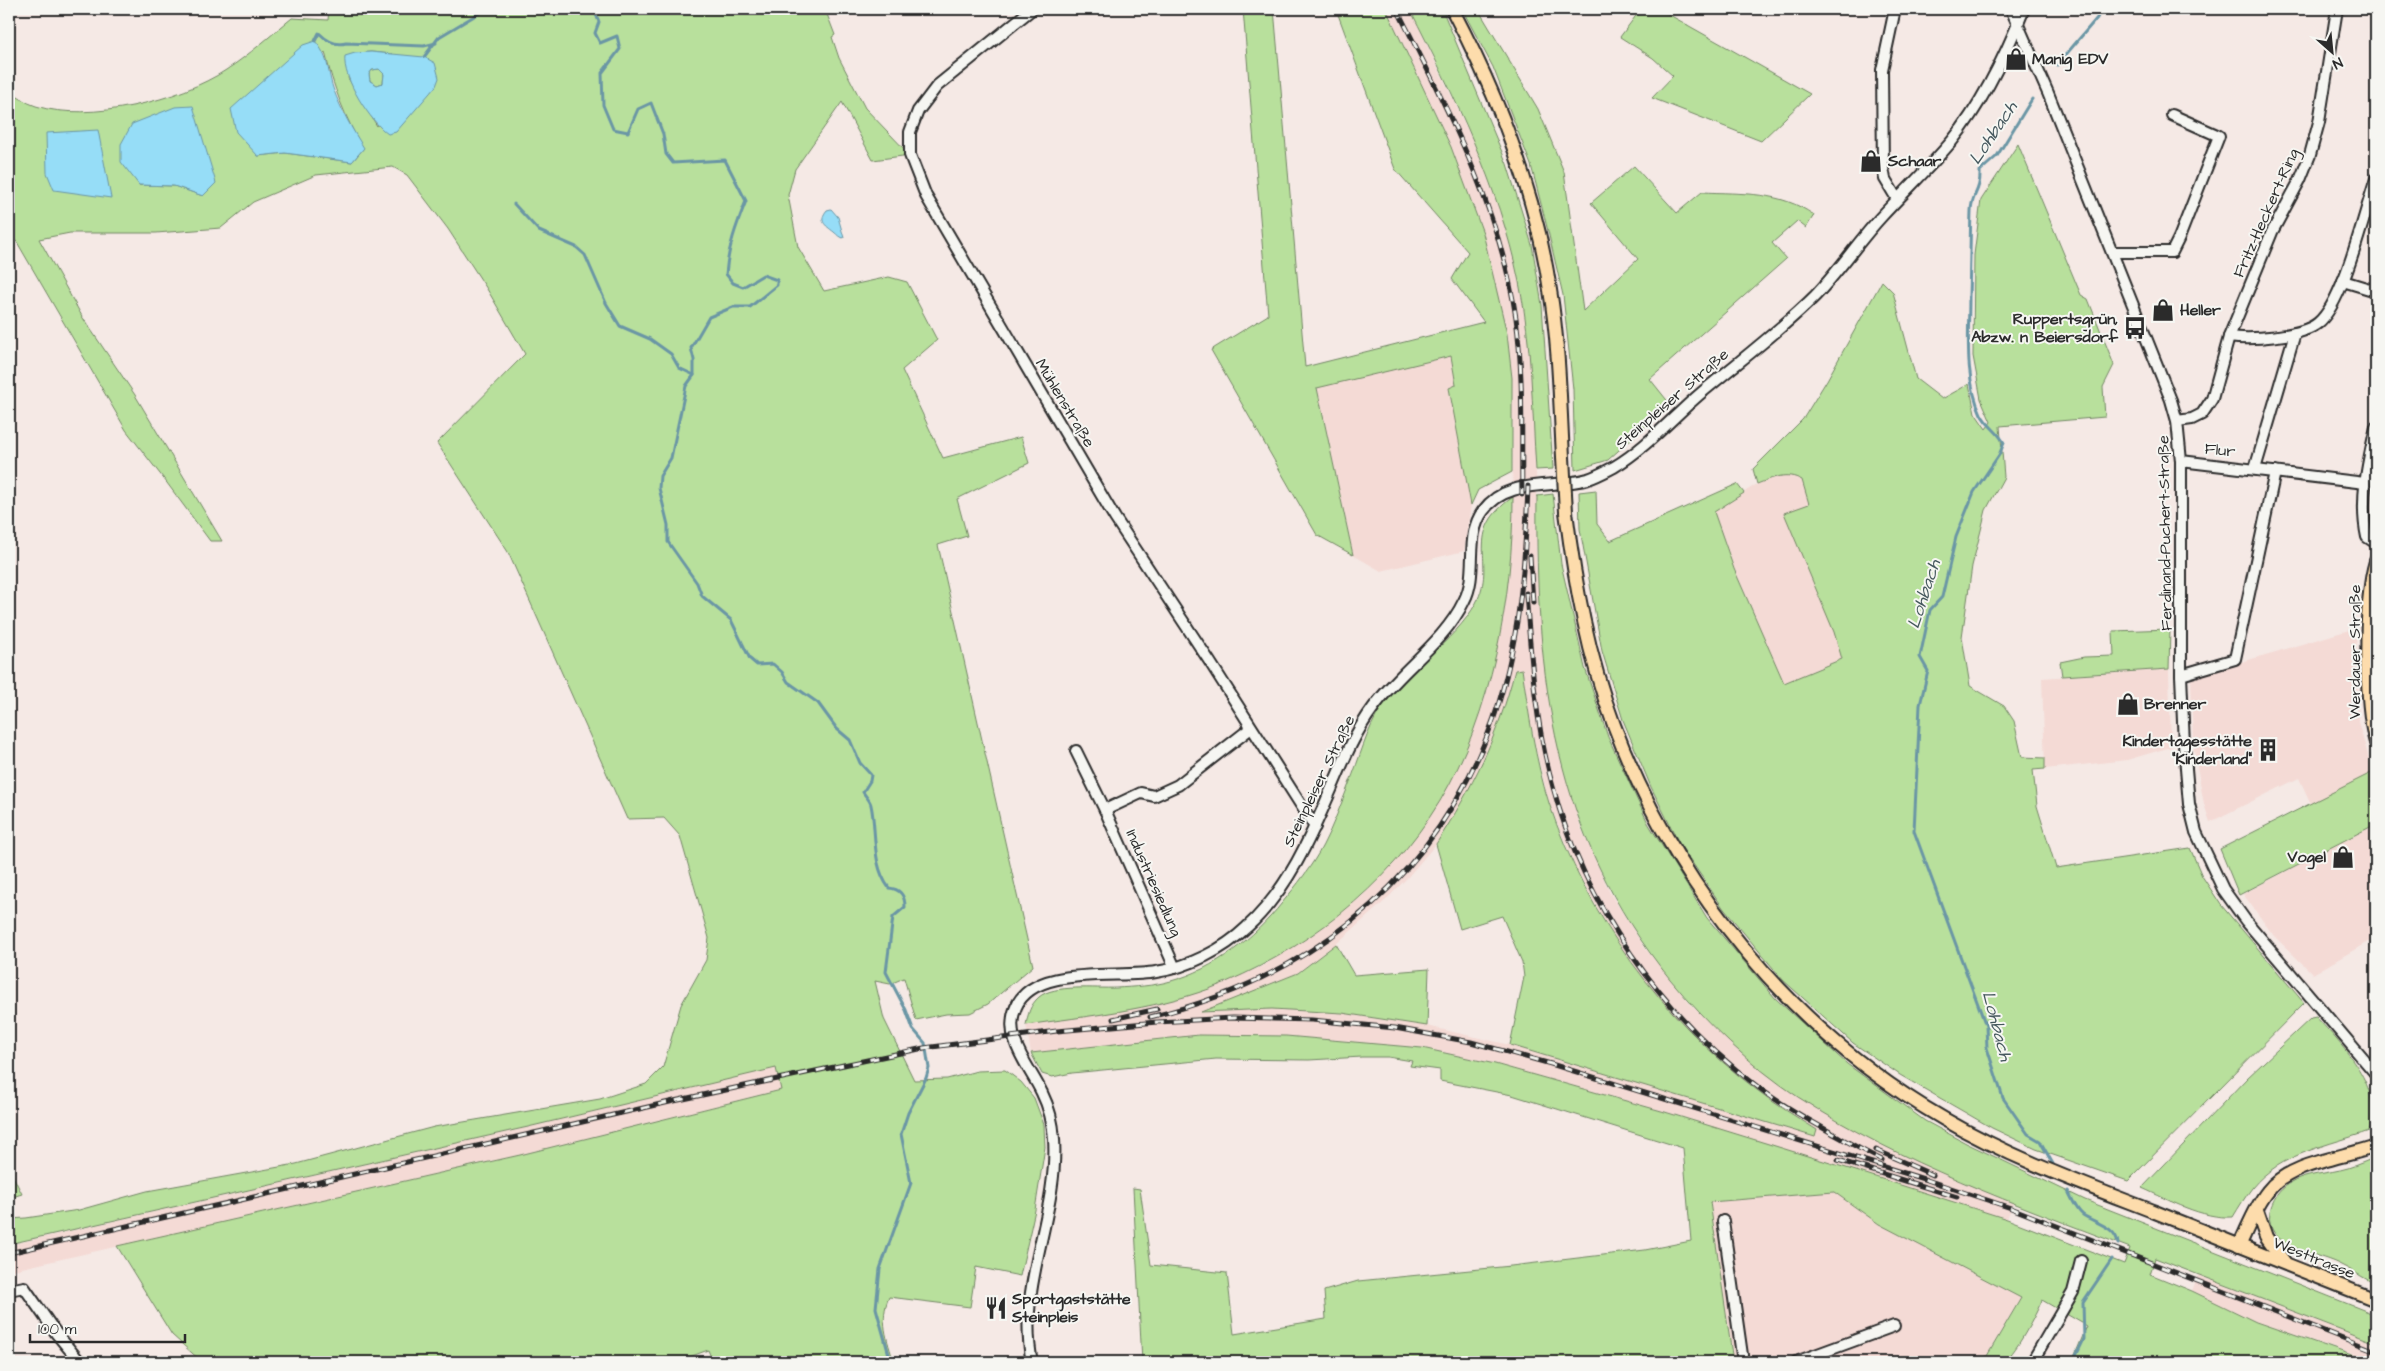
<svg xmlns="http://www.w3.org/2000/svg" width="2385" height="1371" viewBox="0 0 2385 1371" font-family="'Architects Daughter',sans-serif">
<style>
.built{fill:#f4dad5;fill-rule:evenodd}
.green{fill:#b8e09c;stroke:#728664;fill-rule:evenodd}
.water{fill:#96ddf7;stroke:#6b96a5;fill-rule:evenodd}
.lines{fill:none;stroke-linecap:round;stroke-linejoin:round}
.stream{stroke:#6b96a5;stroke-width:3}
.minor-casing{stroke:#2b2b2b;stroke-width:14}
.major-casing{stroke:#2b2b2b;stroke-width:16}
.minor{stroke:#f6f6f2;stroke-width:10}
.major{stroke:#fddcac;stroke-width:12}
.rail-casing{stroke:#2b2b2b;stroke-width:5}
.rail{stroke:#f6f6f2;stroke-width:3;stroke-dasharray:9;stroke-linecap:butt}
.major-bridge-casing{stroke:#2b2b2b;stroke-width:16;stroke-linecap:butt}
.major-bridge{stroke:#fddcac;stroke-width:12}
.labels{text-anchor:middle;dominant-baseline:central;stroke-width:4;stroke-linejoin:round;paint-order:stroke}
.poi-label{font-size:16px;font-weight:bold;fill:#2b2b2b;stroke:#f6f6f2;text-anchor:start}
.street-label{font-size:16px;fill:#2b2b2b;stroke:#f6f6f2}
.water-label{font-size:18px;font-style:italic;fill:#46585e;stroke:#f6f6f2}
</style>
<rect width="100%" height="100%" fill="#f5e9e5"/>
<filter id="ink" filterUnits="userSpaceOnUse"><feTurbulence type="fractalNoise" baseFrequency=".02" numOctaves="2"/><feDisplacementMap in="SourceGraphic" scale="10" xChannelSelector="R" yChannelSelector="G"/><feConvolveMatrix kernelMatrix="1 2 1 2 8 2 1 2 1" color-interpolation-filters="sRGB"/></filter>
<g filter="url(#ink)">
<g class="built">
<path d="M1386,9h24l69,145 26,72 14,56 12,73 6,141 -1,67 13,141 12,58 20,66 29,65 35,55 46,57 48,46 128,85 146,67 -6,16 -342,-107 -170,-48 -73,-16 -136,-12 -87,-1 -168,18 -5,-28 124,-20 57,-16 56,-23 59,-38 40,-32 22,-23 45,-57 11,-16 20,-39 24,-61 17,-71 7,-52 5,-60 -1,-139 -5,-44 -24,-101 -32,-86zM1515,670h7l10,62 17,71 27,66 35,64 33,46 30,36 35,35 49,41 59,39 -2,7 -305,-92 -83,-19 -85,-13 -70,-4 -68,3 94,-39 38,-29 50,-44 21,-22 29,-34 21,-31 29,-53 21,-56z"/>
<polygon points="1451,356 1456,385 1449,388 1471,505 1464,551 1381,571 1353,555 1317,387"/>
<polygon points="1781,475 1793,475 1802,480 1816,526 1842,659 1784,684 1734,569 1713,512 1757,484"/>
<polygon points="2356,628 2358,722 2373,772 2311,804 2299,778 2210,822 2204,804 2193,745 2191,677"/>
<polygon points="2169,669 2171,747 2127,760 2045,769 2042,678"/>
<polygon points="2376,824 2376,937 2313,974 2274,936 2243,894"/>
<polygon points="776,1068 781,1090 520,1155 9,1271 9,1245 528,1127"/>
<polygon points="1834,1192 1879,1224 2021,1298 1987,1356 1979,1362 1733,1362 1710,1202"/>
<polygon points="2198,1275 2376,1343 2376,1362 2256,1322 2192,1291"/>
</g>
<g class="green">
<path d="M329,9h496l10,26 -3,2 7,21 26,50 45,47 -37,5 -31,-58 -47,67 -7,26 10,52 26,44 65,-14 18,5 30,58 -35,30 41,88 78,-21 8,26 -72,36 10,37 -29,9 95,421 -45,38 -18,9 -24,1 -30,6 -12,-42 -14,6 -15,-3 9,38 30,61 33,-1 30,-8 28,-1 16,12 13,16 10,27 1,22 -10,63 -15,66 -44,-9 -6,40 -81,-10c-10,22 -2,43 5,65h-181l-5,-12 -32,12h-474l-30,-27 -55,-89 403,-91 261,-65 -5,-22 -248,59 -519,117v-25l17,-1 53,-8 68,-19 149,-27 138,-37 166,-28 46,-15 17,-17 18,-62 25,-45 3,-22 -29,-102 -16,-18 -37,1 -119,-267 -71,-109 88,-89 -38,-65 -39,-60 -41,-54 -14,-8 -77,8 -63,27 -32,26 -65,5h-86l-31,6 44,79 52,77 87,146h-12l-43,-58 -41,-53 -109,-188 -8,-7v-143c8,4 17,11 27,14 53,17 145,-6 190,-36 23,-15 45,-35 66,-52l36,2zM325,52c8,35 20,65 38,97l-11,13 -67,-9 -27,3zM371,52l21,2 -15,72 -29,-48 8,-25zM216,183l-13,13 -29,-10 -35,-1z"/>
<polygon points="1243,9 1274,9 1305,367 1484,322 1452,279 1468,252 1395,169 1336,9 1386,9 1451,147 1483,233 1507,334 1512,378 1512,472 1478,490 1471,505 1449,388 1456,385 1451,356 1317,388 1353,555 1317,535 1211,350 1268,315"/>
<path d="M1410,9h32l65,155 25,81 10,60 11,164 -17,1c-4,-63 -4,-126 -17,-188 -20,-97 -65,-186 -109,-273z"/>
<path d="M1462,9h16l60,100 26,63 19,139 55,-52 -47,-56 43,-37 43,47 25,-21c40,2 78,-1 112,23l-8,13 -9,-7 -25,22 14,16 -136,120 20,25 -62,56 -33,10 -2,-81 -10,-94 -15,-64 -17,-66 -38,-98z"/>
<polygon points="1641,9 1659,9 1810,94 1761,141 1652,98 1673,76 1653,58 1620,37"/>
<polygon points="379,69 384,74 383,83 377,85 370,81 369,74 372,70"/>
<path d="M2018,144l63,151 7,4 26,66 -11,22 2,30 -105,9 4,51 -18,33 -14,56 -10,71 8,49 34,20 10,15 8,36 23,1v11l-12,1 4,36 19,62 134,-20 12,28 19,29 83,98 -176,178 -92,-32 -44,-21 -92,-53 -47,-32 -70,-63 -59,-71 -44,-64 -29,-58 -28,-67 -21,-69 -22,-122 -1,-37 17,-2 1,34 13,17 127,-57 7,9 -30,19 20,57 50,114 58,-24 -8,-27 -50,-119 25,-9 -7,-24c-16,-9 -29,-2 -45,4l-4,-15 50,-50 24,-39 55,-99 11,11 23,87 26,20 27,-15 6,29 11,16 5,-7 -10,-23 -8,-43 1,-101 7,-55z"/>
<path d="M1553,494l8,70 24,104 23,69 40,86 59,95 69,81 71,65 78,57 41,22 119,57 291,115v28l-221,-85 -5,16 42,17 64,31 116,40h-300l15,-36 -45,-26c-5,12 -28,58 -40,62 -6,2 -17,0 -23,0l8,-6 34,-58 -142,-74 -45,-32 -124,10 23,160h-591l-9,-174 7,1 11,76 76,8 7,61 92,-15 -2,-28 34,-10 153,-15 134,-16 46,-9 -8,-93 -171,-53 -72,-14v-11l-30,-4 2,-5 -24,-4h-26l-53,3 -93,-1 -144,14 -20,4 -10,-3 -11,-21 168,-18 87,1 136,12 73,16 170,48 204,63 138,44 117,45 6,-16c-112,-43 -230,-85 -332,-151 -48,-32 -91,-73 -128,-118 -117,-144 -135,-303 -133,-483z"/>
<path d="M1513,497c0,100 -21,217 -73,304 -53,87 -137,152 -231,188 -58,21 -122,27 -183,36 2,-11 4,-20 13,-28 15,-13 57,-8 77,-9 17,-1 38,-2 55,-7 44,-12 83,-43 111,-78 14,-17 31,-38 41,-58 10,-19 18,-41 26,-61 11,-26 17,-53 32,-76 25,-38 74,-66 95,-105 22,-42 -15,-69 37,-106z"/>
<polygon points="2170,629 2169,669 2062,676 2060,662 2084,657 2114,656 2113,631"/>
<path d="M1522,669c7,45 13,91 27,134 38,114 113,215 208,287 19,15 40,27 60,40l-2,7 -305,-92 14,-68 -2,-15 -20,-46 -42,13 -24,-85c37,-57 62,-108 79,-174z"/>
<polygon points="2373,772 2376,784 2376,824 2239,895 2220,849"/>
<polygon points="1336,944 1354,975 1429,969 1427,1026 1342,1013 1272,1009 1201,1012 1298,973"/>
<path d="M2316,1017c27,29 69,72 53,114 -39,14 -89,22 -117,57 -7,9 -13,19 -19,29 -31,2 -64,-17 -91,-29l105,-110 64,-60z"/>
<path d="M2376,1157v127c-13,-6 -24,-14 -37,-20 -24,-12 -75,-16 -69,-52 2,-12 9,-22 19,-28 17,-11 39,-10 59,-16 9,-3 19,-7 28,-11z"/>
<polygon points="9,1168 22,1194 9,1198"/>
</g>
<g class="water">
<path d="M315,41c14,16 12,28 18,47 8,22 19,41 31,60l-12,14 -67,-9 -27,3 -22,-24 -5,-23 72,-64z"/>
<path d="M371,52l53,5 11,6 4,15 -3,8 -40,46 -8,2c-17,-12 -46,-55 -43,-78l10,-3zM379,69l5,5 -1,9 -6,2 -7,-4 -1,-7 3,-4z"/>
<polygon points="193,106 216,183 203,196 174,186 139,185 121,162 121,144 132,124 175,107"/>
<polygon points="98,130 111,198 54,190 47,173 46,133"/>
<path d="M831,209l7,8 6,21c-5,0 -6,-3 -10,-6 -9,-7 -16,-11 -7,-22z"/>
</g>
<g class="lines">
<g class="stream">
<path d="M594,9l5,13 -4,11 5,10 17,-7 3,13 -18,24 1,32 10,24 15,3 10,-23 13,-6 12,31 3,20 7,9 52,-3 21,41c-10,25 -18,47 -20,73l7,9 10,4 20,-12 14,5v5l-27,22h-17l-24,10 -18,31 3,12v15l-8,11 -15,72 -11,18 -1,12 9,37v17l29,41 5,13 29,24 19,39 7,6 16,-1 9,8 6,10 30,21 19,26 13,11 10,23 11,12 -1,6 -7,11c2,4 7,8 8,13 6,27 0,59 18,83 12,1 16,8 16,19l-12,10 -7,55 20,38 7,19 12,14 4,25 -3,10 -18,35 -7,21 10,49 -31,86 -4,39 15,54"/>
<path d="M315,41l4,-8c8,8 17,13 27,10l78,3 12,-3"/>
<polyline points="424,57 439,37 486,9"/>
<polyline points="2057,65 2097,18 2101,9"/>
<path d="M2032,99l-35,57 -17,15c1,21 -9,24 -9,40 -1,29 -1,57 -2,85 0,38 -5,82 12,118 6,12 17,17 23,29l-5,12 -25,37 -18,45 -14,60 -12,13 -10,47 8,14 -8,34 -6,126 72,195 1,22 16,50 25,36 12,7 13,23"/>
<polyline points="514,204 539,231 576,247 585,255 606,303 620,326 650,339 671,354 679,368 694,375"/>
<path d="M2068,1191c4,8 8,19 15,24 12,8 34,12 35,29"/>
<polyline points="2073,1362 2084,1339 2083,1302 2112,1259"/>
</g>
<defs>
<g id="minor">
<polyline points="1032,9 937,86 918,111 910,132 910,155 926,196 1115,518 1210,662 1315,827"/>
<polyline points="1895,9 1882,70 1883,168 1885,179 1897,199"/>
<polyline points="2011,9 2048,93 2171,400 2177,421 2181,461 2181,675 2184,745 2189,804 2196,832 2223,889 2246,921 2376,1074"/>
<polyline points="2112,252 2172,252 2179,238 2219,136 2172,115"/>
<polyline points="2343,281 2376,291"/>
<path d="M2229,337c21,3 72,0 89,-14 26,-21 46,-110 58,-144"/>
<polyline points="2177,421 2192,419 2202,414 2212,399 2229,337 2272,232 2300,180 2310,155 2319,122 2337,9"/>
<path d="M2376,427c-8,35 -17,74 -9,110l9,6"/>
<polyline points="2181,461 2365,483"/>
<polyline points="2255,469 2295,333"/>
<polyline points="2181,675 2235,659 2275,472"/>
<polyline points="1076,751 1105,810 1175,968"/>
<polyline points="1105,810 1141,793 1154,796 1178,785 1251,728"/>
<polyline points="1723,1221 1743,1362"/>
<polyline points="9,1290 24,1287 56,1333 80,1362"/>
<path d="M1032,1362c-16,-75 27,-148 22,-223 -1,-16 -5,-32 -12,-46 -12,-26 -40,-55 -26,-86 18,-43 102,-28 140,-35 33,-5 67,-22 91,-45 42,-38 65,-93 87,-144 11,-26 22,-52 39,-75 27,-38 71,-65 91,-107 15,-28 0,-64 19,-90 24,-34 71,-22 105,-32 9,-3 18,-8 26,-12 32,-19 58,-49 86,-73 38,-32 80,-63 115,-98 24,-25 43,-54 66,-79 24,-26 49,-50 71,-76 31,-38 54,-87 72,-132"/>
<polyline points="1796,1362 1894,1326"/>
<polyline points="2032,1362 2073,1292 2081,1261"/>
</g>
<g id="major">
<path d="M1452,9c47,89 83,181 98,281 9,55 10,111 13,167"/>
<path d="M1566,512c9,72 22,144 48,213 61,162 179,307 330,394 67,39 139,65 211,93 74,29 147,59 221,88"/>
<path d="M2376,561c-12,40 -11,142 0,182"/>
<polyline points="2257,1211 2266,1237 2285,1263"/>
<path d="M2239,1246c9,-18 16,-39 29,-55 21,-28 75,-33 108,-45"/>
</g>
</defs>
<use href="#minor" class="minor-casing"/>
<use href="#major" class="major-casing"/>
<use href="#minor" class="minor"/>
<use href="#major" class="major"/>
<defs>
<g id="rail">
<path d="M1397,9c49,98 103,198 119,309 8,59 5,118 6,177"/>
<polyline points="1530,556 1533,603"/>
<path d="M1526,593c5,65 9,130 27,194 31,117 108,227 205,300 23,18 49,32 74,46 16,9 33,19 50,27"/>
<path d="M1150,1017c151,-36 272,-126 333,-271 35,-81 42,-173 45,-260"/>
<polyline points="1113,1019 1157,1009"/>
<polyline points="1876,1150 1933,1175"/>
<polyline points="1838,1160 1957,1197"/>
<polyline points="9,1253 674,1101 924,1048 1057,1031 1157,1022 1233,1018 1312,1020 1395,1028 1471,1042 1551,1064 1927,1180 2011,1208 2376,1351"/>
</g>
</defs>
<use href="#rail" class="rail-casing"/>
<use href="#rail" class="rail"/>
<defs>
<polyline id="major-bridge" points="1563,457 1566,512"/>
</defs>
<use href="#major-bridge" class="major-bridge-casing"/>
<use href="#major-bridge" class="major-bridge"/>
</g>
</g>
<defs>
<symbol id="shop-bare" viewBox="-9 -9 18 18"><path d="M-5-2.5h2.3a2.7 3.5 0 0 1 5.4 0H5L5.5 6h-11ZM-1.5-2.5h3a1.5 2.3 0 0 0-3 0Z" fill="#2b2b2b" stroke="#f6f6f2" stroke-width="2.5" paint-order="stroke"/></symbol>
<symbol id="bus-bare" viewBox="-9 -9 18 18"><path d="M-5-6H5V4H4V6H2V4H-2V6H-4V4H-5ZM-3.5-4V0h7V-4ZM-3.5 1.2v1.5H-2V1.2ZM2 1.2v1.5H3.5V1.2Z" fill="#2b2b2b" stroke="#f6f6f2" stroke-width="2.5" paint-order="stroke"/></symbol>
<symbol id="building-bare" viewBox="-9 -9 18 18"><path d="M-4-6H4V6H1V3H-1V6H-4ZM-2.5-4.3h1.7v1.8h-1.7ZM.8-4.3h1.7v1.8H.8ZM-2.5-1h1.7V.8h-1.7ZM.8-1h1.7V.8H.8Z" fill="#2b2b2b" stroke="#f6f6f2" stroke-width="2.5" paint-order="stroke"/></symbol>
<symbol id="restaurant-bare" viewBox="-9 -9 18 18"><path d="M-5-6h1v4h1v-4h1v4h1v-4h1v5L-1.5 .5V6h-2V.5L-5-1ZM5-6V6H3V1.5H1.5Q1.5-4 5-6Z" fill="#2b2b2b" stroke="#f6f6f2" stroke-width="2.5" paint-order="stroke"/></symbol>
</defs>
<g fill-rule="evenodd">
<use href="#shop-bare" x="2000" y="43" width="32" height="32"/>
<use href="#shop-bare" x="1855" y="145" width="32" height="32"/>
<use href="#shop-bare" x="2147" y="294" width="32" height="32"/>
<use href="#bus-bare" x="2119" y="312" width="32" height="32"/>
<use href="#shop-bare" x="2112" y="688" width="32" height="32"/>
<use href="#building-bare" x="2252" y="734" width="32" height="32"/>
<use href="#shop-bare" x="2327" y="841" width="32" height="32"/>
<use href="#restaurant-bare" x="980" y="1292" width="32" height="32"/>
</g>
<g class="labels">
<g class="poi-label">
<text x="2032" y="59">Manig EDV</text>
<text x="1888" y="161">Schaar</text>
<text x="2180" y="310">Heller</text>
<text x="2118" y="319" text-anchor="end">Ruppertsgrün,<tspan x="2118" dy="18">Abzw. n Beiersdorf</tspan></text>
<text x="2144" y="704">Brenner</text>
<text x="2252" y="741" text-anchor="end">Kindertagesstätte<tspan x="2252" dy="18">"Kinderland"</tspan></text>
<text x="2326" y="857" text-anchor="end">Vogel</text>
<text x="1012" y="1299">Sportgaststätte<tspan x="1012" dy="18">Steinpleis</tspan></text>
</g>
<g class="street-label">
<text transform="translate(2266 213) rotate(-66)">Fritz-Heckert-Ring</text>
<text transform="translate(1672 399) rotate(-41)">Steinpleiser Straße</text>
<text transform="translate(1065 403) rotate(59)">Mühlenstraße</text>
<text transform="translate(2220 450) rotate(6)">Flur</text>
<text transform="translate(2165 533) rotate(-91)">Ferdinand-Puchert-Straße</text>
<text transform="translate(2355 652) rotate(-90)">Werdauer Straße</text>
<text transform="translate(1319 781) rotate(-64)">Steinpleiser Straße</text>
<text transform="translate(1154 883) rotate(66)">Industriesiedlung</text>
<text transform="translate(2314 1258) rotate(22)">Westtrasse</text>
</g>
<g class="water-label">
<text transform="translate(1993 133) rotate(-56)">Lohbach</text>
<text transform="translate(1924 594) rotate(-72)">Lohbach</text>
<text transform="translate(1997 1026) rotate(75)">Lohbach</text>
</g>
</g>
<rect width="2385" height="1371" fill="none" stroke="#f6f6f2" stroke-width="30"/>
<rect x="15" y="15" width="2355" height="1341" fill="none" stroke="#2b2b2b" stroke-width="2" filter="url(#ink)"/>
<g transform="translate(2332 52) rotate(153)" stroke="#f6f6f2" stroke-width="4" paint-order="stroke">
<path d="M0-4L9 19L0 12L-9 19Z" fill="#2b2b2b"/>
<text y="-8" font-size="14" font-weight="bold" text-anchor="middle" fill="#2b2b2b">N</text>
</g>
<path d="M30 1334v8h155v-8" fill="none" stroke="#2b2b2b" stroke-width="2.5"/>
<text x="38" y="1334" font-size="15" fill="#2b2b2b" stroke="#f6f6f2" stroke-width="4" paint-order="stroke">100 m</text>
</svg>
